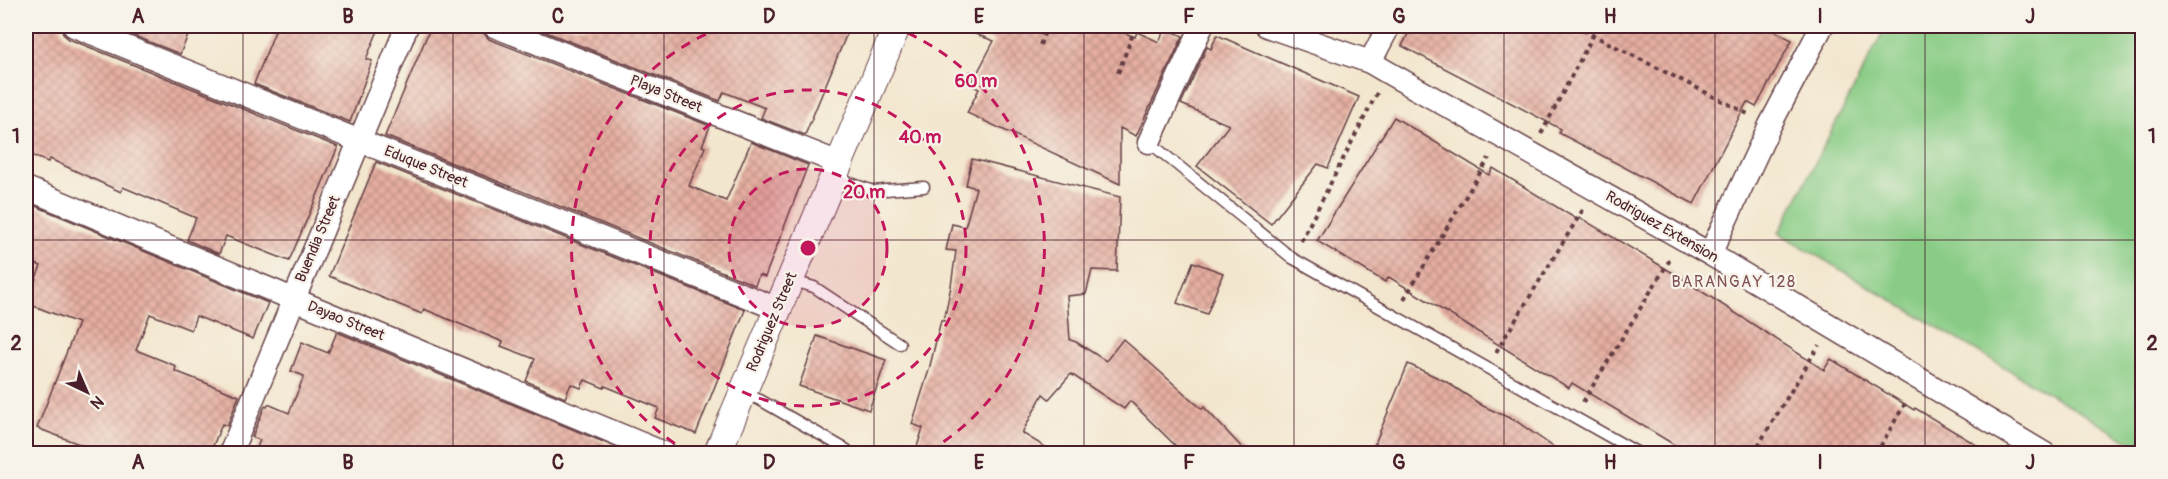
<svg xmlns="http://www.w3.org/2000/svg" width="2168" height="479" viewBox="0 0 2168 479" font-family="Pangolin,sans-serif">
<style>
.grass{fill:#88cc85;stroke:#697658;stroke-width:1.5}
.building{fill:url(#building-cross-hatch)}
.lines{fill:none;stroke-linecap:round;stroke-linejoin:round}
.service-casing{stroke:#633d43;stroke-width:13}
.minor-casing{stroke:#633d43;stroke-width:25}
.tertiary-casing{stroke:#633d43;stroke-width:29}
.path{stroke:#633d43;stroke-width:4;stroke-dasharray:4.5 4.5;stroke-linecap:butt}
.service{stroke:#fff;stroke-width:10}
.minor{stroke:#fff;stroke-width:22}
.tertiary{stroke:#fff;stroke-width:27}
.grid{fill:none;stroke:#4a1f2b;stroke-width:1.5;stroke-opacity:0.55}
.ring{fill:none;stroke:#c2185b;stroke-width:3;stroke-dasharray:10 8}
.labels{text-anchor:middle;dominant-baseline:central;stroke-width:4.5;stroke-linejoin:round;paint-order:stroke}
.street-label{font-size:15px;fill:#4a1f2b;stroke:#f7f3e8}
.neighbourhood-label{font-size:16px;letter-spacing:1.5px;fill:#815155;stroke:#f7f3e8}
.centre{fill:#c2185b;stroke:#f7f3e8;stroke-width:3}
.ring-label{font-size:18px;text-anchor:middle;font-weight:bold;fill:#c2185b;stroke:#f7f3e8;stroke-width:4.5;stroke-linejoin:round;paint-order:stroke}
.neatline{fill:none;stroke:#4a1f2b;stroke-width:2}
.grid-label{font-size:20px;text-anchor:middle;font-weight:bold;fill:#4a1f2b}
</style>
<defs>
<pattern id="building-cross-hatch" width="8" height="8" patternUnits="userSpaceOnUse" patternTransform="scale(1.5)"><rect width="8" height="8" fill="#e6afa2"/><path d="M0 0l8 8M0 8l8-8" fill="none" stroke="#bc8e84"/></pattern>
</defs>
<rect width="100%" height="100%" fill="#f7f3e8"/>
<filter id="ink" filterUnits="userSpaceOnUse"><feTurbulence type="fractalNoise" baseFrequency=".0167" numOctaves="2"/><feDisplacementMap in="SourceGraphic" scale="12" xChannelSelector="R" yChannelSelector="G"/><feConvolveMatrix kernelMatrix="1 2 1 2 8 2 1 2 1" color-interpolation-filters="sRGB"/></filter>
<filter id="wash" filterUnits="userSpaceOnUse"><feTurbulence type="fractalNoise" baseFrequency=".008" numOctaves="4" result="noise"/><feDisplacementMap in="SourceGraphic" scale="24" xChannelSelector="R" yChannelSelector="G"/><feGaussianBlur stdDeviation="1.35" result="paint"/><feColorMatrix in="noise" values="0 0 0 0 0 0 0 0 0 0 0 0 0 0 0 0 0 1.4 0 .05"/><feComposite in="paint" operator="in"/></filter>
<g filter="url(#wash)">
<rect width="100%" height="100%" fill="#f3e6ce"/>
<polygon class="grass" points="1886,26 2142,26 2142,449 1779,233"/>
<g id="blocks">
<g class="building">
<polygon points="26,26 61,26 63,34 69,39 338,147 289,261 226,236 219,254 187,240 196,218 123,187 121,192 50,159 48,162 26,153"/>
<polygon points="109,26 192,26 180,54"/>
<polygon points="277,26 380,26 366,59 372,61 350,122 254,84"/>
<polygon points="431,26 471,26 481,30 489,39 710,126 702,146 705,147 689,186 726,201 751,142 808,165 765,277 759,275 755,285 385,136"/>
<polygon points="543,26 850,26 805,135 761,118 765,108 724,92 720,101 541,30"/>
<polygon points="959,26 1106,26 1135,37 1137,32 1159,42 1165,28 1183,36 1136,136 1120,128 1120,184 967,113 979,89 971,85 994,41 959,28"/>
<polygon points="1412,26 1765,26 1792,40 1756,107 1747,102 1694,204 1559,133 1561,129 1402,46"/>
<polygon points="1217,35 1359,97 1328,168 1318,164 1271,224 1197,166 1229,125 1181,104 1207,47 1211,49"/>
<polygon points="1394,117 1489,175 1493,168 1578,220 1579,217 1673,273 1824,370 1831,359 1914,410 1915,408 1990,453 1688,453 1572,383 1569,388 1389,277 1385,282 1317,241"/>
<polygon points="972,159 1120,197 1117,271 1092,270 1086,294 1067,296 1070,340 1076,342 1106,361 1123,339 1202,409 1204,407 1247,453 1183,453 1130,401 1124,409 1071,374 1049,399 1043,394 1022,433 1055,453 915,453 923,428 912,424 929,370 941,320 944,321 951,286 956,251 946,250 952,224 965,227 976,188 966,185"/>
<polygon points="376,162 745,310 696,434 655,418 659,408 605,386 604,388 585,380 581,388 571,384 565,398 526,381 535,359 501,346 503,342 424,309 422,314 329,276"/>
<polygon points="26,202 268,303 253,339 196,316 191,330 150,314 136,350 176,366 175,371 239,396 227,426 222,424 210,453 103,453 37,428 78,323 26,303 41,266 26,260"/>
<polygon points="1193,262 1223,273 1207,314 1177,303"/>
<polygon points="337,332 630,453 255,453 260,440 252,437 265,406 267,407 268,404 289,413 304,376 291,371 302,342 328,353"/>
<polygon points="817,336 886,360 869,410 799,386"/>
<polygon points="1408,364 1445,381 1483,406 1516,421 1562,453 1371,453"/>
</g>
</g>
</g>
<g filter="url(#ink)">
<use href="#blocks" fill-opacity="0" stroke="#633d43" stroke-width="1.5"/>
<g class="lines">
<defs>
<g id="service">
<polyline points="1149,142 1292,258 1640,454"/>
<polyline points="833,177 873,191 924,187"/>
<polyline points="790,280 814,287 900,344"/>
<polyline points="743,393 760,400 847,450"/>
</g>
<g id="minor">
<polyline points="74,26 778,309"/>
<polyline points="494,26 839,163"/>
<polyline points="1267,26 1370,62 1387,72 1710,254 2045,454"/>
<polyline points="1370,62 1389,26"/>
<polyline points="1149,142 1202,26"/>
<polyline points="26,188 666,454"/>
<polyline points="1710,254 1770,125 1822,26"/>
<polyline points="230,454 407,26"/>
</g>
<polyline id="tertiary" points="717,454 897,26"/>
</defs>
<use href="#service" class="service-casing"/>
<use href="#minor" class="minor-casing"/>
<use href="#tertiary" class="tertiary-casing"/>
<g class="path">
<polyline points="1575,26 1748,114"/>
<polyline points="1040,45 1047,26"/>
<polyline points="1118,73 1136,26"/>
<polyline points="1541,134 1598,26"/>
<polyline points="1301,241 1377,93"/>
<polyline points="1404,299 1489,158"/>
<polyline points="1496,352 1584,208"/>
<polyline points="1583,402 1671,258"/>
<polyline points="1753,454 1819,345"/>
<polyline points="1876,454 1907,400"/>
</g>
<use href="#service" class="service"/>
<use href="#minor" class="minor"/>
<use href="#tertiary" class="tertiary"/>
</g>
</g>
<path class="grid" d="M243,26v428M453,26v428M664,26v428M874,26v428M1084,26v428M1294,26v428M1504,26v428M1715,26v428M1925,26v428M26,240h2116"/>
<circle cx="808" cy="248" r="79" fill="#c2185b" fill-opacity=".12"/>
<g class="ring">
<circle cx="808" cy="248" r="79"/>
<circle cx="808" cy="248" r="158"/>
<path d="M690 453A237 237 0 0 1 725 26M891 26A237 237 0 0 1 926 453"/>
</g>
<g class="labels">
<g class="street-label">
<text transform="translate(666 94) rotate(22)">Playa Street</text>
<text transform="translate(426 167) rotate(22)">Eduque Street</text>
<text transform="translate(1662 227) rotate(30)">Rodriguez Extension</text>
<text transform="translate(318 239) rotate(-67)">Buendia Street</text>
<text transform="translate(346 321) rotate(22)">Dayao Street</text>
<text transform="translate(772 322) rotate(-67)">Rodriguez Street</text>
</g>
<g class="neighbourhood-label">
<text x="1734" y="282">BARANGAY 128</text>
</g>
</g>
<circle cx="808" cy="248" r="9" class="centre"/>
<g class="ring-label">
<text x="976" y="87">60 m</text>
<text x="920" y="143">40 m</text>
<text x="864" y="198">20 m</text>
</g>
<rect width="2168" height="479" fill="none" stroke="#f7f3e8" stroke-width="66"/>
<g transform="translate(87 392) rotate(136)" stroke="#f7f3e8" stroke-width="4.5" paint-order="stroke">
<path d="M0-4.5L10 22L0 15L-10 22Z" fill="#4a1f2b"/>
<text y="-9" font-size="16" font-weight="bold" text-anchor="middle" fill="#4a1f2b">N</text>
</g>
<rect x="33" y="33" width="2102" height="413" class="neatline"/>
<g class="grid-label">
<text x="138" y="23">A</text>
<text x="348" y="23">B</text>
<text x="558" y="23">C</text>
<text x="769" y="23">D</text>
<text x="979" y="23">E</text>
<text x="1189" y="23">F</text>
<text x="1399" y="23">G</text>
<text x="1610" y="23">H</text>
<text x="1820" y="23">I</text>
<text x="2030" y="23">J</text>
<text x="16" y="143">1</text>
<text x="2152" y="143">1</text>
<text x="16" y="350">2</text>
<text x="2152" y="350">2</text>
<text x="138" y="469">A</text>
<text x="348" y="469">B</text>
<text x="558" y="469">C</text>
<text x="769" y="469">D</text>
<text x="979" y="469">E</text>
<text x="1189" y="469">F</text>
<text x="1399" y="469">G</text>
<text x="1610" y="469">H</text>
<text x="1820" y="469">I</text>
<text x="2030" y="469">J</text>
</g>
</svg>
